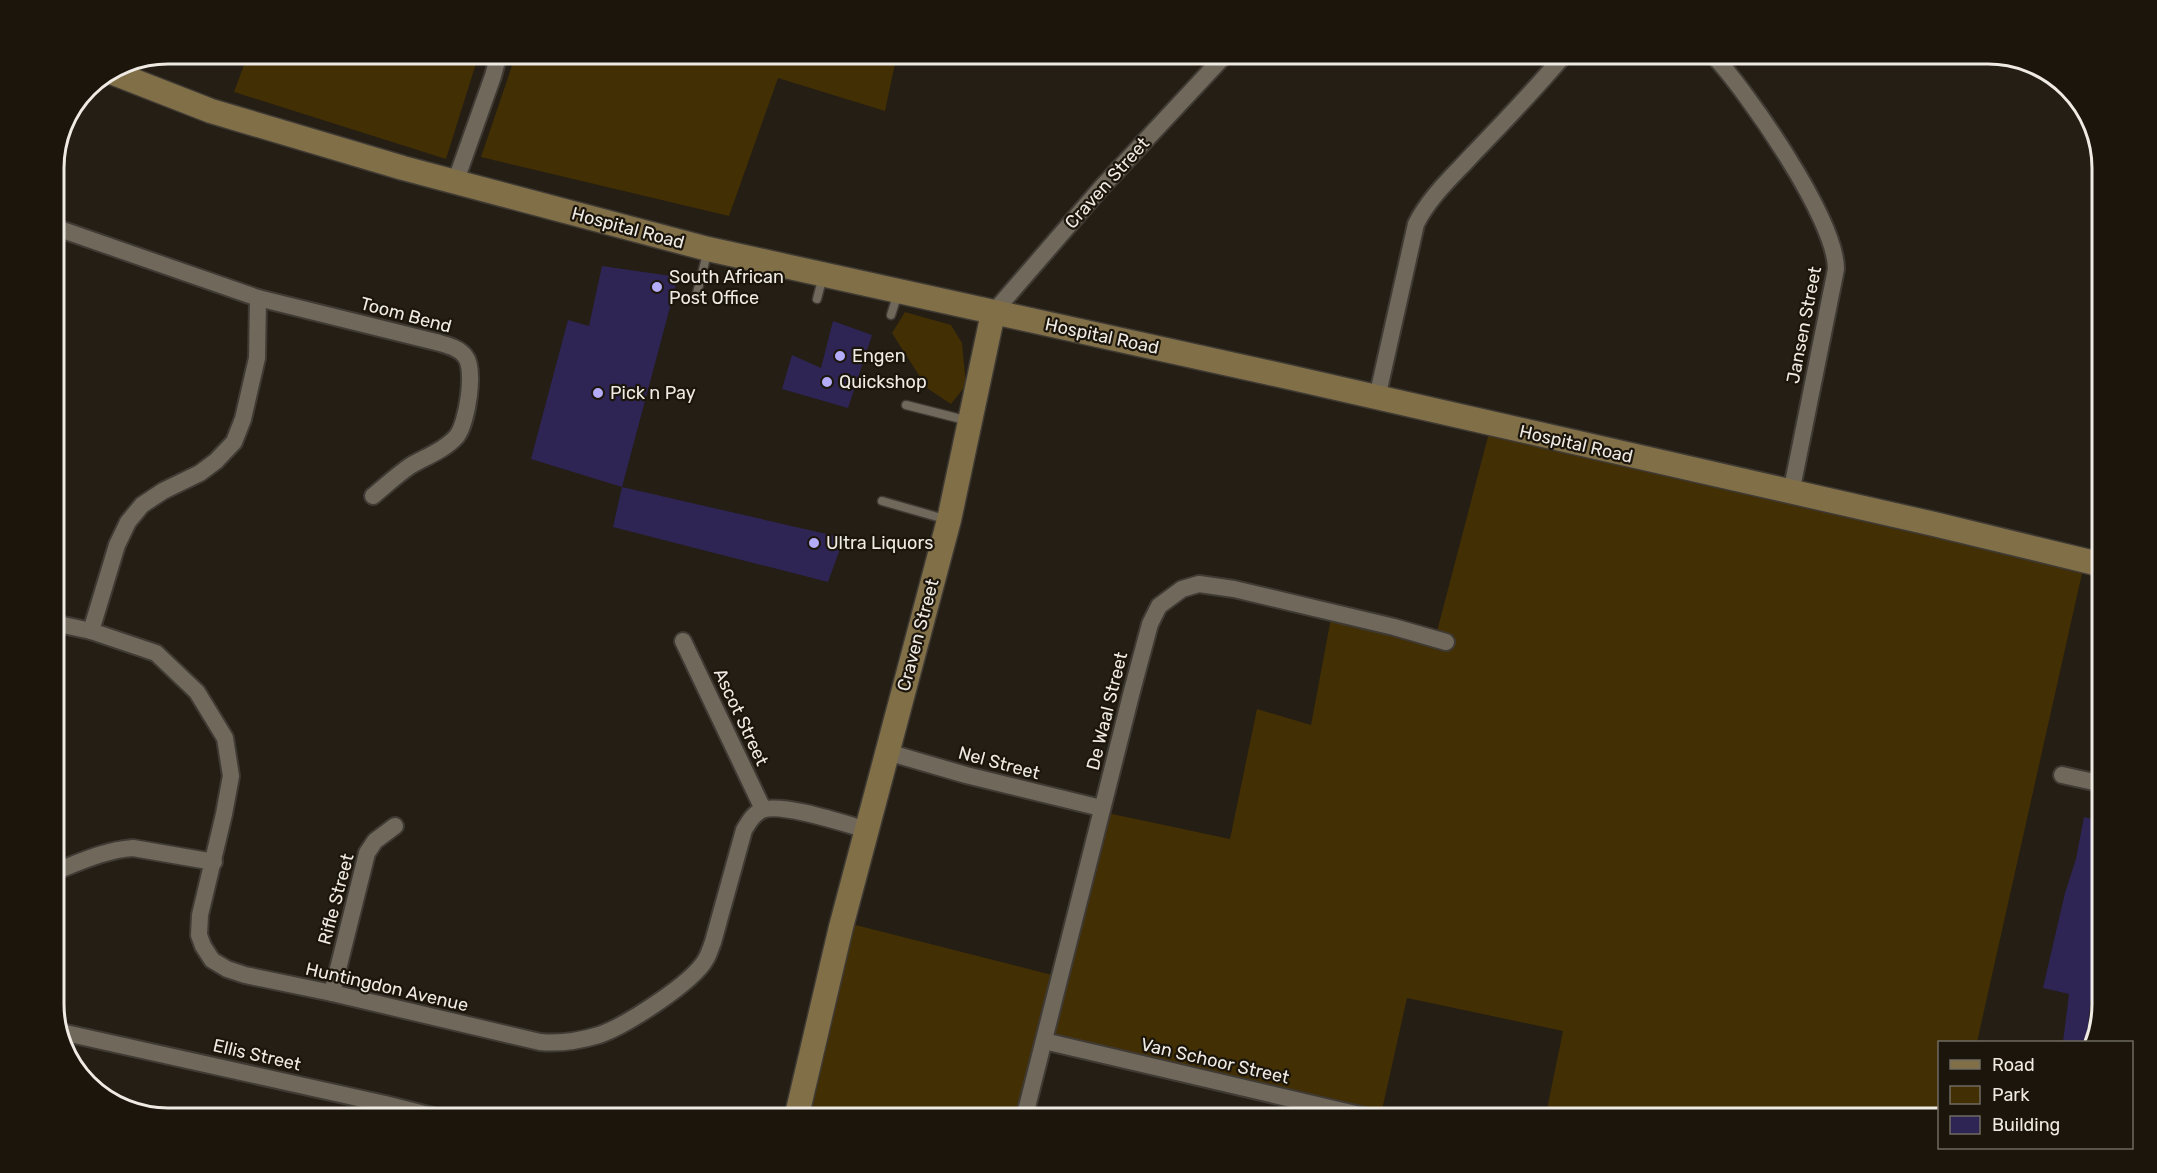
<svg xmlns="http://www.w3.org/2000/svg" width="2157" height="1173" viewBox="0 0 2157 1173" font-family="Rubik,sans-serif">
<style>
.green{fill:#422f04}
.building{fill:#2e2555}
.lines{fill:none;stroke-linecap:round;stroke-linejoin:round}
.lane-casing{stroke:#3f3a34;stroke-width:11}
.street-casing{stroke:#3f3a34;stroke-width:20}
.secondary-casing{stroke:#3f3a34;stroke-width:27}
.lane{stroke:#6f685b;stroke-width:8}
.street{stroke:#6f685b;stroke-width:16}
.secondary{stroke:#816f48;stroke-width:24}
.poi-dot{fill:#b4acf9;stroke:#1b150b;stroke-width:2}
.labels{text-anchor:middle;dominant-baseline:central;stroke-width:4.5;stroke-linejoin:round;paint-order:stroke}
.street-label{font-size:18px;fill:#efebe4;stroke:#1b150b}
.poi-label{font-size:18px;fill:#efebe4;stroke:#1b150b;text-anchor:start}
.rim{fill:none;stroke:#efebe4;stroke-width:3}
</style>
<rect width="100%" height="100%" fill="#241e14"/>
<g class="green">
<polygon points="248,54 479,54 446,159 234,92"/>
<polygon points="516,54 897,54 885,111 778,78 729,216 481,157"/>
<polygon points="905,312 951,325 962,343 966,385 951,404 927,388 892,333"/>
<polygon points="1491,425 2085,560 1977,1042 1940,1042 1939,1119 1545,1119 1563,1031 1407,998 1380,1119 1039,1043 1020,1119 790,1119 840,921 1056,976 1098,811 1230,839 1257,709 1311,725 1331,618 1435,639"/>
</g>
<g class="building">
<polygon points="602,266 678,277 622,487 531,459 568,320 589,326"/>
<polygon points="833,321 872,335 848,408 782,389 792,355 821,368"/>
<polygon points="622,487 844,538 828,582 613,527"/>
<polygon points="2084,817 2103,821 2103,911 2094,953 2103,955 2103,994 2092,991 2086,1042 2063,1042 2069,994 2043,988 2065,893 2076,859"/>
</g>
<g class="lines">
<defs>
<g id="lane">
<polyline points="697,293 708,250"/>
<polyline points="817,299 823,276"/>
<polyline points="891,315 898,293"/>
<polyline points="906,405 969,421"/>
<polyline points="882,501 948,520"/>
<polyline points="2098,783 2103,762"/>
</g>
<g id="street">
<path d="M1712,54c35,37 124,165 124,215l-45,224"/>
<polyline points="455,183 493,76 499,54"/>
<path d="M54,227l204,71 178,44c10,3 22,5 29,14 11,13 2,67 -8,80 -12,14 -32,21 -47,30 -13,9 -25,20 -37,30"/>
<polyline points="993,313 1101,188 1226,54"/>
<path d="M1377,398l39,-174c14,-28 37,-48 58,-71 31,-32 62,-65 91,-99"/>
<path d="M54,623l37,8 65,22 41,39 28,46 6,38 -7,38 -24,101 -1,20 4,11 9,14 15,9 18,6 87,18 208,49c20,2 39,-1 59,-7 26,-9 94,-52 107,-76 3,-5 5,-12 7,-17l31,-112c5,-8 9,-16 18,-20 19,-8 84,14 105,20"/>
<polyline points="91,631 117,545 128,522 142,505 163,491 200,473 216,461 234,442 243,419 257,358 258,298"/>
<polyline points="683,641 763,809"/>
<polyline points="887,752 966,775 1101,808"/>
<polyline points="2062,775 2103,784"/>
<path d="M54,872c26,-10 51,-22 79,-24l81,14"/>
<polyline points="332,993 367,853 375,841 395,826"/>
<polyline points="61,1032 385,1104 444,1119"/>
<polyline points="1044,1041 1377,1119"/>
<polyline points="1024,1119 1132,691 1150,624 1159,606 1182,589 1199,584 1234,589 1394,627 1446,642"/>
</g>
<g id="secondary">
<polyline points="111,72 211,111 403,168 708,249 1284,376 1934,524 2103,565"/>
<polyline points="796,1119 841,927 949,520 993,313"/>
</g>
</defs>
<use href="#lane" class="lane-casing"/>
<use href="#street" class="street-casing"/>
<use href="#secondary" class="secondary-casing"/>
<use href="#lane" class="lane"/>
<use href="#street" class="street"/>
<use href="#secondary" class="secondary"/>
</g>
<g class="poi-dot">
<circle cx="657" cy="287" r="6"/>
<circle cx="840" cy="356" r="6"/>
<circle cx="827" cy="382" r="6"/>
<circle cx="598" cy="393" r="6"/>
<circle cx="814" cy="543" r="6"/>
</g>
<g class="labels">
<g class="street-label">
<text transform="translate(1107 183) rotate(-48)">Craven Street</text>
<text transform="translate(628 228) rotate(15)">Hospital Road</text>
<text transform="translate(406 315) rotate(15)">Toom Bend</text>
<text transform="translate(1804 325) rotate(-79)">Jansen Street</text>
<text transform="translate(1102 336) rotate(12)">Hospital Road</text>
<text transform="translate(1576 444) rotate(13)">Hospital Road</text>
<text transform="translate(918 635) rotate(-75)">Craven Street</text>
<text transform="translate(1107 711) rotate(-76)">De Waal Street</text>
<text transform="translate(741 717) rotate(65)">Ascot Street</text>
<text transform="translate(999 763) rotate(15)">Nel Street</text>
<text transform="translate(336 899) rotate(-75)">Rifle Street</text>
<text transform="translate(387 987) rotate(13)">Huntingdon Avenue</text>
<text transform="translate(257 1055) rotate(13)">Ellis Street</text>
<text transform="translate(1215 1061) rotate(13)">Van Schoor Street</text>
</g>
<g class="poi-label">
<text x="669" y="277">South African<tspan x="669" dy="21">Post Office</tspan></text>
<text x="852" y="356">Engen</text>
<text x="839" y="382">Quickshop</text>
<text x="610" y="393">Pick n Pay</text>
<text x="826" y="543">Ultra Liquors</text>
</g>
</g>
<path d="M0 0H2157V1173H0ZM168 64H1988A104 104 0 0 1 2092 168V1004A104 104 0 0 1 1988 1108H168A104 104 0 0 1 64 1004V168A104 104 0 0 1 168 64Z" fill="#1b150b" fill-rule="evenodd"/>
<path class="rim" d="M168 64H1988A104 104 0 0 1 2092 168V1004A104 104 0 0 1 1988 1108H168A104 104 0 0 1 64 1004V168A104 104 0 0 1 168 64Z"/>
<rect x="1938" y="1041" width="195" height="108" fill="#1b150b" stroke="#706b62" stroke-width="1.5"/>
<rect x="1950" y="1060" width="30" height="9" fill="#816f48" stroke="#706b62" stroke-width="1.5"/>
<text x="1992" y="1071" font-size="18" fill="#efebe4">Road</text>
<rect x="1950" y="1086" width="30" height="18" fill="#422f04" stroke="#706b62" stroke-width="1.5"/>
<text x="1992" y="1101" font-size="18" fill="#efebe4">Park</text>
<rect x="1950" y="1116" width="30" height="18" fill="#2e2555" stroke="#706b62" stroke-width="1.5"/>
<text x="1992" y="1131" font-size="18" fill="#efebe4">Building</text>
</svg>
